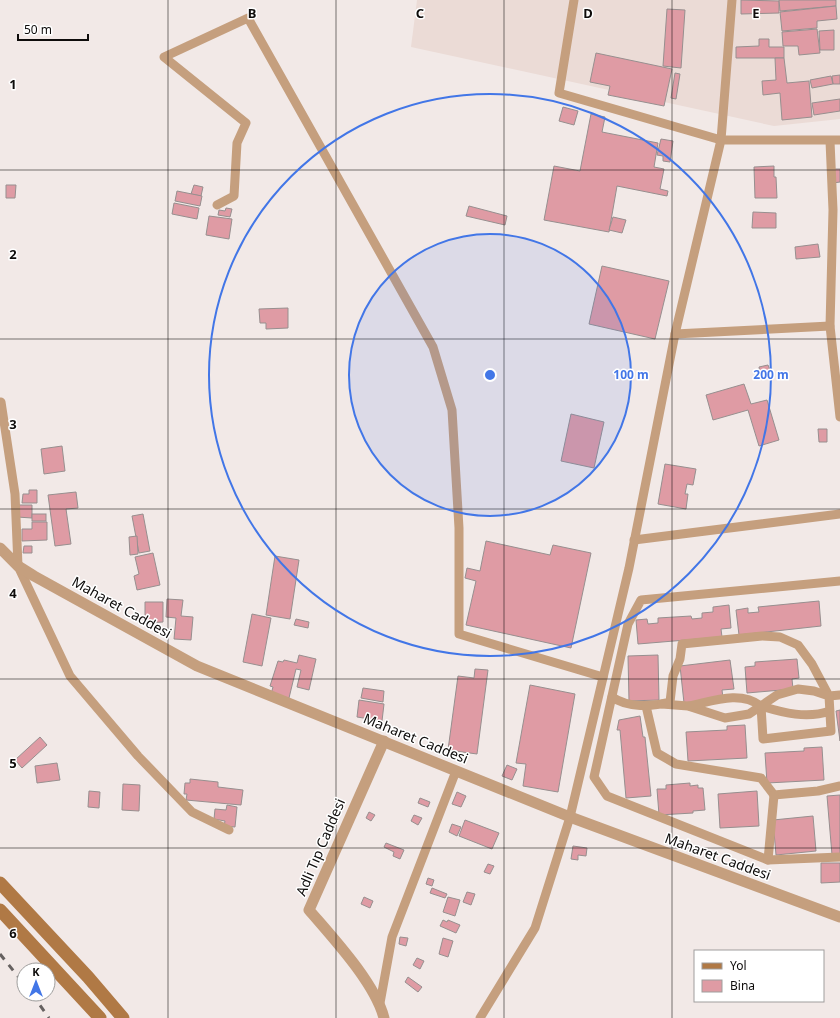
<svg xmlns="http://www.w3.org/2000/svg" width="840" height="1018" viewBox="0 0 840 1018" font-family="'Noto Sans',sans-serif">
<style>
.built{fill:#ebdbd6}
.building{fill:#df9ba4;stroke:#978f8f}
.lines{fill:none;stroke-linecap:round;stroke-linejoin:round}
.minor{stroke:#c59f7e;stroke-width:9}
.tertiary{stroke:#c59f7e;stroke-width:11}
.secondary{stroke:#b07945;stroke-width:13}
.rail{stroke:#666160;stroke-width:3;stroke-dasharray:7 7;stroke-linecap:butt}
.grid{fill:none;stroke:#0e0c0b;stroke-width:1;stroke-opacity:0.55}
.ring{fill:none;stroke:#4276e7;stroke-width:2}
.labels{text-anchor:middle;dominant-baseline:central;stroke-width:3;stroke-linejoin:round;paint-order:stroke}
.street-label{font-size:14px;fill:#0e0c0b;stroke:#fff}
.grid-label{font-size:13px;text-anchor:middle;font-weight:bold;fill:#0e0c0b;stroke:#fff;stroke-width:3;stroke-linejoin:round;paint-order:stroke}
.centre{fill:#4276e7;stroke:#fff;stroke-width:2}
.ring-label{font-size:12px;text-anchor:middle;font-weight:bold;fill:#4276e7;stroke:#fff;stroke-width:3;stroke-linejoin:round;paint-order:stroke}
</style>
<rect width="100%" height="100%" fill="#f2e9e7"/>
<polygon class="built" points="417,0 840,0 840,119 774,126 411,47"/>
<g class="building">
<polygon points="741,0 779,1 779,13 741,14"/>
<polygon points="779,0 836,0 836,6 780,11"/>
<polygon points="836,6 837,19 817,21 817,28 782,31 780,12"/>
<polygon points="667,9 685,10 681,68 663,66"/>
<polygon points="817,29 820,53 799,55 798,46 783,46 782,32"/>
<polygon points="834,30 834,50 820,50 819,31"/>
<polygon points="759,39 769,39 769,47 784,47 784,58 736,58 736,47 759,46"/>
<polygon points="596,53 672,69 664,106 608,95 610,86 590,82"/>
<polygon points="775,58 784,58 787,83 809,81 812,117 782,120 780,93 763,95 762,81 776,80"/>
<polygon points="675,73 680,74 676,99 671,98"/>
<polygon points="840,75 840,84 833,84 832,76"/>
<polygon points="831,76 833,84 812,88 810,80"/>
<polygon points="840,99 840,111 814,115 812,103"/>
<polygon points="563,107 578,111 574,125 559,121"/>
<polygon points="591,114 605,117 602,132 658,143 654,167 664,169 660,189 668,191 667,196 617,186 609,232 544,220 554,166 580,171"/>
<polygon points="661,139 673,141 670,162 663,161 663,156 657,155"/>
<polygon points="774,166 774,177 776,177 777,198 755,198 754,167"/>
<polygon points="833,169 840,169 840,182 833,183"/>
<polygon points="6,185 16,185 15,198 6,198"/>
<polygon points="194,185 203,187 201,196 191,194"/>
<polygon points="177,191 202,196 200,206 175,201"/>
<polygon points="174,203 199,208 197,219 172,214"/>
<polygon points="469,206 507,216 505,225 466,216"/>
<polygon points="226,208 232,209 230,217 218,215 219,210 225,211"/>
<polygon points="753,212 776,213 776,228 752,228"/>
<polygon points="209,216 232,219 229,239 206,235"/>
<polygon points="613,217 626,220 622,233 609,230"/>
<polygon points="818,244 820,257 796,259 795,247"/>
<polygon points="602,266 669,281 655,339 589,324"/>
<polygon points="288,308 288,328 266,329 266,323 260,323 259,309"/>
<polygon points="768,365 770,370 760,373 759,367"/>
<polygon points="744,384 751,404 767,400 779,440 759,446 748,410 713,420 706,395"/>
<polygon points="571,414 604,422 594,468 561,461"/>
<polygon points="818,429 827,429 827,442 819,442"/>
<polygon points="62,446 65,471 44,474 41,449"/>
<polygon points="665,464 696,469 693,485 687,484 685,494 688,494 686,509 658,504"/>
<polygon points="29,490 37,490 37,503 22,503 23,494 29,494"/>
<polygon points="76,492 78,508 66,509 71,544 55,546 48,495"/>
<polygon points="18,505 32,505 32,518 17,517"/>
<rect x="32" y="514" width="14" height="7"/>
<polygon points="143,514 150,551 139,553 132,516"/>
<polygon points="32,522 47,522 47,540 22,541 22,529 32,529"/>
<polygon points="137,536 138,554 130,555 129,537"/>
<polygon points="486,541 550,555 553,545 591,553 571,648 466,625 476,581 465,578 467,568 480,571"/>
<polygon points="24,546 32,546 32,553 23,553"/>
<polygon points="153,553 160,585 137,590 134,576 139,574 135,557"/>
<polygon points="275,556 299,560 290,619 266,615"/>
<polygon points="167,599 183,600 181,616 193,617 191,640 174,639 176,618 166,617"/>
<polygon points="819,601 821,626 739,635 736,610 748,608 748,613 759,612 758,607"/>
<polygon points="145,602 163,602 163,622 145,623"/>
<polygon points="729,605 731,628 721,629 722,637 638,644 636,620 647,619 648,624 658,623 658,618 691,616 692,619 702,618 702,613 713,612 713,607"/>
<polygon points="252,614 271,618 262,666 243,662"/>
<polygon points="296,619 309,622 308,628 294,625"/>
<polygon points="299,655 316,659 309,690 297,687 301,670 296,669 289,698 271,694 273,687 270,686 278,661 283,662 284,660 297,663"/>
<polygon points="658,655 659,700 629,701 628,656"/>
<polygon points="797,659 799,678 792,679 793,689 747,693 745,667 755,666 755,662"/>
<polygon points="730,660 734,689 722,690 723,698 684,703 680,666"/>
<polygon points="475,669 488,670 477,754 448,750 458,676 474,678"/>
<polygon points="530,685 575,694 558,792 523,786 526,764 516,763"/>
<polygon points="363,688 384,691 383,702 361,698"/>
<polygon points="359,700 384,704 382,721 357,717"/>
<polygon points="840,710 840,741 836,711"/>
<polygon points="640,716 643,737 645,737 651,796 626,798 620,730 617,730 619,720"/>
<polygon points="745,725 747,758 688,761 686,732 727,730 727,726"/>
<polygon points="40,737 47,745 22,768 15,760"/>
<polygon points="822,747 824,780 767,783 765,753 804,751 804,748"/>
<polygon points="57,763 60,780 37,783 35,766"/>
<polygon points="507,765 517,769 512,780 502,776"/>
<polygon points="190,779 218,782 218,787 243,790 241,805 186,800 187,794 184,794 185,783 190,783"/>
<polygon points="690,783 690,786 698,785 698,788 703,788 705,810 693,811 693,813 659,815 657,789 666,789 666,785"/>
<polygon points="123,784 140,785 139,811 122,810"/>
<polygon points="89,791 100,792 99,808 88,807"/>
<polygon points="757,791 759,826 720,828 718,794"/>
<polygon points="457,792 466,796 461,807 452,804"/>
<polygon points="840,795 840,854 832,855 827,796"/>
<polygon points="420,798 430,802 428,807 418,803"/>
<polygon points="227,805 237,807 235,827 224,826 225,821 214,819 215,809 226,810"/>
<polygon points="369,812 375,815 371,821 366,818"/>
<polygon points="414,815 422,818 418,825 411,821"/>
<polygon points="813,816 816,851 776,855 773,820"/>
<polygon points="465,820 499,833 492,849 459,836"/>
<polygon points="452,824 461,827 457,836 449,832"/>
<polygon points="386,843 404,850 400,859 393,856 394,852 384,847"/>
<polygon points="573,846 587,848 586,856 578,855 578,860 571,859"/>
<polygon points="821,863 840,863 840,882 821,883"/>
<polygon points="488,864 494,866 490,874 484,872"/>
<polygon points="428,878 434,880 432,886 426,884"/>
<polygon points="432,888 447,894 445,898 430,893"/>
<polygon points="467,892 475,894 471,905 463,902"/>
<polygon points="364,897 373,901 370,908 361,904"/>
<polygon points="448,897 460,900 455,916 443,912"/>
<polygon points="443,920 447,922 448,920 460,925 456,933 440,926"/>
<polygon points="400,937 408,938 406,946 399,944"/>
<polygon points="443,938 453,941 448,957 439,954"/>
<polygon points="417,958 424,961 420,969 413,965"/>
<polygon points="408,977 422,987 418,992 405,982"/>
</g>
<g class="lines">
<g class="minor">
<polyline points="574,0 559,93 721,140 732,0"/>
<polyline points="830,141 833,210 830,326 840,417"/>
<polyline points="217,205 234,196 237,143 246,123 164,57 248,18 433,347 452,410 459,528 459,634 603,677"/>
<polyline points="675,334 830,326"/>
<polyline points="1,402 15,494 18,566 70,676 138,756 192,812 229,830"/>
<polyline points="634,540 840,514"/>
<polyline points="840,581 641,600 628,624 594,777 607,796 768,860 840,857"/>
<path d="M612,697c16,11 40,10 58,5l3,-26 7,-17 2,-15 80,-8 18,1 18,8 14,19 17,32 11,-1"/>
<path d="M662,704l26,2 37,12 24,-4 28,-19 21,-6 16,2 15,5 2,35 -68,8 -2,-33c23,7 46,13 69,5"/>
<polyline points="646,706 657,753 676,764 761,778 774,795 818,791 840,786"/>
<path d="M689,706c24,-5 51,-16 72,0"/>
<polyline points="768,860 774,795"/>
<polyline points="380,1003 392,937 456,771"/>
<polyline points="480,1018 535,928 570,817 629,568 675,334 721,140 840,140"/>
</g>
<g class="tertiary">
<polyline points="0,548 18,566 34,576 197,666 570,817 840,917"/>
<path d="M384,741l-75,169c24,28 66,73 75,108"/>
</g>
<g class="secondary">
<polyline points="0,883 88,977 123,1018"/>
<polyline points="0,910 100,1018"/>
</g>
<g class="rail">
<polyline points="0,954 24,984"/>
<polyline points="32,994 49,1018"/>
</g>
</g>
<path class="grid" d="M168,0v1018M336,0v1018M504,0v1018M672,0v1018M0,170h840M0,339h840M0,509h840M0,679h840M0,848h840"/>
<circle cx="490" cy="375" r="141" fill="#4276e7" fill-opacity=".12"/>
<g class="ring">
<circle cx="490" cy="375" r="141"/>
<circle cx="490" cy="375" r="281"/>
</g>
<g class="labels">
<g class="street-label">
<text transform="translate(122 607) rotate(29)">Maharet Caddesi</text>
<text transform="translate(416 738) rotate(22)">Maharet Caddesi</text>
<text transform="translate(320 847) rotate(-67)">Adli Tıp Caddesi</text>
<text transform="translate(718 856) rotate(20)">Maharet Caddesi</text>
</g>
</g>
<g class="grid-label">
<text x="252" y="18">B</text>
<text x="420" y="18">C</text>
<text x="588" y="18">D</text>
<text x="756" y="18">E</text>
<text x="13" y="89">1</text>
<text x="13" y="259">2</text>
<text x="13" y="429">3</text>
<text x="13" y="598">4</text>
<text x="13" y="768">5</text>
<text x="13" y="938">6</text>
</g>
<circle cx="490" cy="375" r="6" class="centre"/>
<g class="ring-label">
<text x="631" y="379">100 m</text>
<text x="771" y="379">200 m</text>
</g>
<rect x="694" y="950" width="130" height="52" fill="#ffffff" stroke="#9f9e9d"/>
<rect x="702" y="963" width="20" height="6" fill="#b07945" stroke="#9f9e9d"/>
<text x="730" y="970" font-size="12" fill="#0e0c0b">Yol</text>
<rect x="702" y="980" width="20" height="12" fill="#df9ba4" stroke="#9f9e9d"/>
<text x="730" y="990" font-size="12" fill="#0e0c0b">Bina</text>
<g transform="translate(36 982)"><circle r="19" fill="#ffffff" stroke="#9f9e9d"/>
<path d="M0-3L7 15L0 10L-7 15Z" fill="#4276e7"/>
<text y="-6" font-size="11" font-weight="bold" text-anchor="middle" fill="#0e0c0b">K</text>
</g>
<path d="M18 34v6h70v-6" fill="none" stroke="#0e0c0b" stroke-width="2"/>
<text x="24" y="34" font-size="12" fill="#0e0c0b" stroke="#ffffff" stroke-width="3" paint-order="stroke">50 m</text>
</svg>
